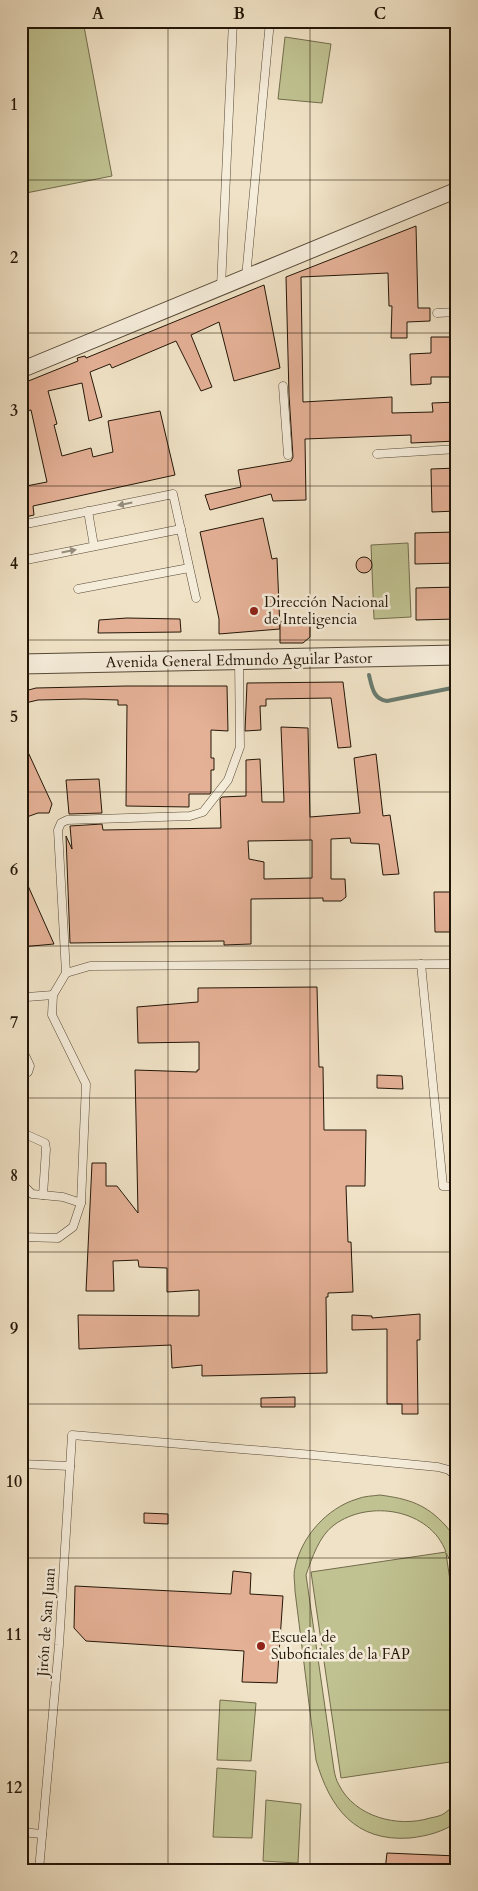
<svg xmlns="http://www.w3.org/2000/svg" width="478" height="1891" viewBox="0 0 478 1891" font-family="Cardo,serif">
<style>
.green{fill:#c0c291;stroke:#726c4c}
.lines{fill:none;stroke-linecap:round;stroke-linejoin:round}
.stream{stroke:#6a7b6f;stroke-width:4}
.building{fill:#e4b096;stroke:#231607;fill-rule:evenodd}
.service-casing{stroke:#564937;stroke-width:9}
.minor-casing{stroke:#564937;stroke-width:17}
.tertiary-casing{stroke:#564937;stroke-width:21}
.service{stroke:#f5ecda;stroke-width:8}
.minor{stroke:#f5ecda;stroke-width:15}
.tertiary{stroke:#f5ecda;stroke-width:19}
.oneway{fill:#968c7b}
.grid{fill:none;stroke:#231607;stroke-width:1;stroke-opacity:0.55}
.poi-dot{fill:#8f2418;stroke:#f5ecda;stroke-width:2}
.labels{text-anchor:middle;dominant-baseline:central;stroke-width:5;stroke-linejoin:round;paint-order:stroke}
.poi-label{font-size:15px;fill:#231607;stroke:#f5ecda;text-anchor:start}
.street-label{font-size:15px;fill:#231607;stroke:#f5ecda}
.neatline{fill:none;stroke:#231607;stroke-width:2}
.grid-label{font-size:16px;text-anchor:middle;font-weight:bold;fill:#231607}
</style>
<rect width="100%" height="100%" fill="#f0e2c6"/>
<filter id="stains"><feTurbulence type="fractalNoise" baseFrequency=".004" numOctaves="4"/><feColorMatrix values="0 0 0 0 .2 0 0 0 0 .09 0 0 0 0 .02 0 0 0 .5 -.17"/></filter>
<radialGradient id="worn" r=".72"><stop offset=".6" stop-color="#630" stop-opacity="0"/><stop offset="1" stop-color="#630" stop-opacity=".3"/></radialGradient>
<g class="green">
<polygon points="21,21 83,21 112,176 21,194"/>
<polygon points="285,37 331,44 322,103 278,99"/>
<polygon points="408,543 411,617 374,619 371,545"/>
<path d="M380,1495c29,4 46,9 66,31 3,4 9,11 11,16 2,11 0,42 0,55l-5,-33 -6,-11 11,76v132l-116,17 -30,-206 135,-20c-16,-43 -77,-53 -112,-27 -15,11 -22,33 -28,50l28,195c1,5 2,10 5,15 16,32 59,43 91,33 5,-1 11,-2 15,-5 4,-3 8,-7 12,-10v19c-14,10 -30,14 -47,16 -55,4 -80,-30 -94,-78l-21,-169c0,-8 -2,-16 0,-23 6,-31 32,-60 62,-69 7,-3 16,-3 23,-4z"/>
<polygon points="220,1700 256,1703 251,1761 217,1760"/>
<polygon points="217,1768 256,1771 252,1838 213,1837"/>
<polygon points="266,1800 301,1804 298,1863 263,1861"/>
</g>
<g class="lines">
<path class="stream" d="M369,675c3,12 4,24 18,26l70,-14"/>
</g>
<g class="building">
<polygon points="416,226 418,308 430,308 430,321 407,322 407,338 391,338 392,306 389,306 388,273 301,277 303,402 392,397 392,413 433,412 432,403 457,402 457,441 411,443 411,435 305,439 306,500 273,501 271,494 210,510 205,495 241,487 238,470 291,461 293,457 289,395 286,277"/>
<polygon points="264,285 280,368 234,381 219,322 191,335 212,387 201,391 176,341 112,368 110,364 90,372 102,417 89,421 82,383 48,391 57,424 54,425 62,456 91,448 93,457 113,452 108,421 160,411 175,475 33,506 34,515 21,518 21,487 47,482 31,410 21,412 21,384 78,361 77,358 85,356 86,358"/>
<polygon points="431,337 457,337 457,377 431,377 431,384 411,385 410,354 431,353"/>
<polygon points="457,468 457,511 432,512 431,469"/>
<polygon points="263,518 272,559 277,558 280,629 219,634 219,619 200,532"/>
<polygon points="457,532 457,563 415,564 415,533"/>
<circle cx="364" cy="565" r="8"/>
<polygon points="457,587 457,619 416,620 416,588"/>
<polygon points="127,618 180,619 181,632 98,633 99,620"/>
<polygon points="280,622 310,622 310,637 303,643 280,643"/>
<polygon points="343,682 351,747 338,748 331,698 266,699 266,706 260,706 261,730 245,731 247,683"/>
<polygon points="126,686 227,686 228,731 211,730 211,758 214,758 214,770 211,770 211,792 210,794 189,794 189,807 126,806 127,705 118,705 118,700 84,699 38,700 21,704 21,692 36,688"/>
<path d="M281,727l27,1 2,89 50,-4 -6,-55 22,-4 7,62 7,-1 9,59 -16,1 -4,-31 -28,-1 -1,-5 -19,1v40h14l1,18 -5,4h-18v-3l-72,1v45l-27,1v-4l-154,2 -4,-107 6,13 -2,-23 32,-2 1,6 118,-2 -1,-29 2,-2 24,-1v-36l14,-1 2,43h22zM312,840v38l-48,1v-17l-15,-3 -1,-18z"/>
<polygon points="21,737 52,804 49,813 38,813 21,819"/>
<polygon points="99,779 102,813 69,814 66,780"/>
<polygon points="21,870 54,944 21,947"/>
<polygon points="434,892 457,892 457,932 435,932"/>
<polygon points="317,987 319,1067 323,1067 324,1130 366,1130 365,1186 346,1186 348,1242 351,1242 353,1292 328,1293 328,1297 326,1297 327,1373 202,1376 202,1365 172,1368 171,1345 79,1349 78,1315 199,1316 199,1290 167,1292 167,1268 139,1267 138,1260 113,1261 114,1291 86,1291 92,1163 106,1163 106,1186 117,1186 138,1213 135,1070 197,1072 197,1070 199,1070 199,1042 138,1043 137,1007 198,1002 198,988"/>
<polygon points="377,1075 402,1076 403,1089 377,1088"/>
<polygon points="420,1314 420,1340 417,1340 418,1414 402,1414 402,1404 387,1404 387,1329 352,1330 352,1315 372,1316 372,1318"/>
<polygon points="295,1397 295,1407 261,1407 261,1398"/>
<polygon points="144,1513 168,1514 168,1524 144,1523"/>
<polygon points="233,1571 251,1573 250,1594 283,1596 277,1683 242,1682 244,1651 86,1641 74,1628 75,1586 231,1594"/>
<polygon points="387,1853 457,1856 457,1870 385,1870"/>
</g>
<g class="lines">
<defs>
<g id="service">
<polyline points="246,277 270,21"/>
<polyline points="221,287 233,21"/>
<polyline points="437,313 457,312"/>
<polyline points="283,386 288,455"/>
<polyline points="377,454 457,449"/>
<polyline points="88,511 94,546"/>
<polyline points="21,525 173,494 196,598"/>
<polyline points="21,559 26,560 181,529"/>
<polyline points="78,589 189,568"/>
<polyline points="421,964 443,1186 457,1187"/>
<polyline points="66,973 90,966 457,964"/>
<polyline points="21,1002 27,997 53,995"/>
<polyline points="21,1047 30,1066 28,1072 21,1076"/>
<polyline points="21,1135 25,1134 45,1143 46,1149 43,1195"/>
<polyline points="21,1181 24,1186 32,1194 63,1197 81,1203"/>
<polyline points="21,1237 58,1238 73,1227 81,1203 86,1084 52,1015 53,995 66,973 58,830 61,823 67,820 190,816 203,812 228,780 240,747 239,660"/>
<polyline points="21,1464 70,1466"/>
<polyline points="21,1832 42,1834"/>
<polyline points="39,1867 82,1870"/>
<polyline points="39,1870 59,1645 72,1435 313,1455 438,1467 449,1470 457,1477"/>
</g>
<polyline id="minor" points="21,370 457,190"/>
<polyline id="tertiary" points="21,664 457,655"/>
</defs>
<use href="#service" class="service-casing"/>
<use href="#minor" class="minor-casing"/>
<use href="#tertiary" class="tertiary-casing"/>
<use href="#service" class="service"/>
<use href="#minor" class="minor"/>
<use href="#tertiary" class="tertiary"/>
</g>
<defs><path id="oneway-solid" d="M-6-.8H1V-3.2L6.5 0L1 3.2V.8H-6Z" transform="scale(1.25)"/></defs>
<g class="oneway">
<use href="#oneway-solid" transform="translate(125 504) rotate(169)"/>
<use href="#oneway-solid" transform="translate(69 551) rotate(-11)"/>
</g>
<path class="grid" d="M168,21v1849M310,21v1849M21,180h436M21,333h436M21,486h436M21,640h436M21,792h436M21,946h436M21,1098h436M21,1252h436M21,1404h436M21,1558h436M21,1710h436"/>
<g class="poi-dot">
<circle cx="254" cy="611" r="5"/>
<circle cx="261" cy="1646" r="5"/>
</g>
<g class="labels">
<g class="poi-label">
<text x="264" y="602">Dirección Nacional<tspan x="264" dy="17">de Inteligencia</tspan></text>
<text x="271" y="1637">Escuela de<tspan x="271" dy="17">Suboficiales de la FAP</tspan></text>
</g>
<g class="street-label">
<text transform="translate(239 660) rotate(-1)">Avenida General Edmundo Aguilar Pastor</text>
<text transform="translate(46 1622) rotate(-86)">Jirón de San Juan</text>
</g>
</g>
<rect width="478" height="1891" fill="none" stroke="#f0e2c6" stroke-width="55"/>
<rect x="28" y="28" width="422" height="1836" class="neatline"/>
<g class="grid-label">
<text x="98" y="19">A</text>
<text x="239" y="19">B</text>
<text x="380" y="19">C</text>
<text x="14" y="110">1</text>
<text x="14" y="263">2</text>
<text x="14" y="416">3</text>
<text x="14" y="569">4</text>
<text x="14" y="722">5</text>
<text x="14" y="875">6</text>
<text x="14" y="1028">7</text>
<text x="14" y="1181">8</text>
<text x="14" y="1334">9</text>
<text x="14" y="1487">10</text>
<text x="14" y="1640">11</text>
<text x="14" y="1793">12</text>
</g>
<rect width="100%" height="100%" filter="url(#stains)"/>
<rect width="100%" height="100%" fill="url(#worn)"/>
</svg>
